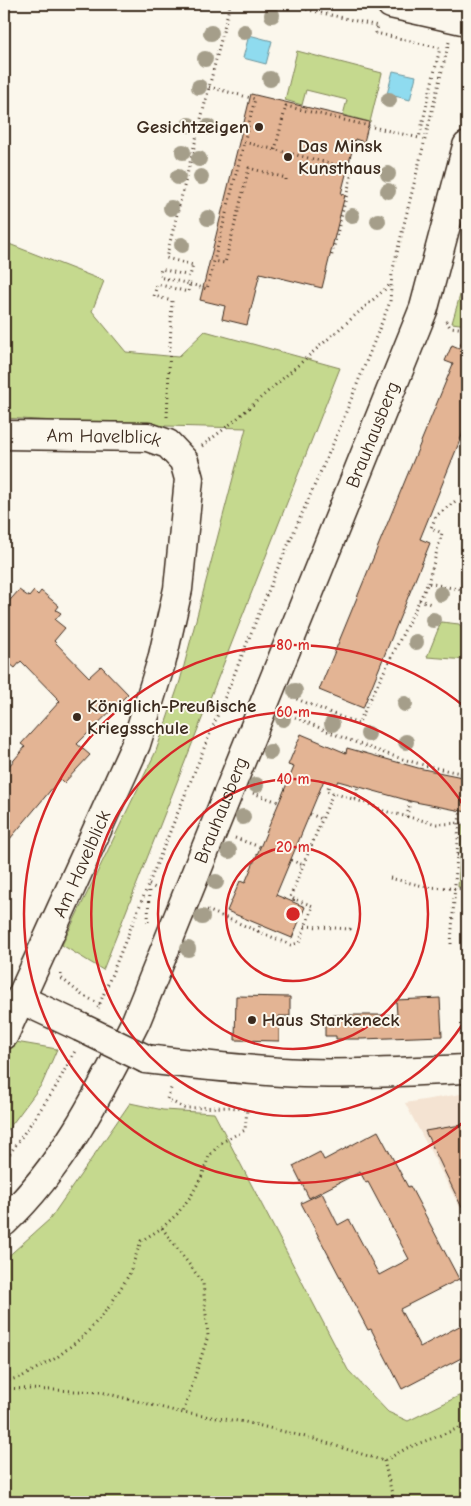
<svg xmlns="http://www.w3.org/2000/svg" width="471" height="1506" viewBox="0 0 471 1506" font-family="'Comic Neue',sans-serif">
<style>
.built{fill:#f4e3d2}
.green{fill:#c5d98e;stroke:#808256}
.water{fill:#8fdbef;stroke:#6d949b}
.building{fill:#e3b494;stroke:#3b2a1e}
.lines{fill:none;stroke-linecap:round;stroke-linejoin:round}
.minor-casing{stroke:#3b2a1e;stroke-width:31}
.major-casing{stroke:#3b2a1e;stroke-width:31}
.path{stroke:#3b2a1e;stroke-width:3;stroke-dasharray:1 4;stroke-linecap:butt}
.minor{stroke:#fbf7ec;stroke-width:28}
.major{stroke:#fbf7ec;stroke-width:28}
.minor-bridge-casing{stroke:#3b2a1e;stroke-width:31;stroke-linecap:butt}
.minor-bridge{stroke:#fbf7ec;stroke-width:28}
.tree{fill:#a59e8a}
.ring{fill:none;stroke:#d62828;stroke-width:2.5}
.poi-dot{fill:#3b2a1e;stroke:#fbf7ec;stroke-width:2}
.labels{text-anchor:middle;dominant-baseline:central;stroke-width:4;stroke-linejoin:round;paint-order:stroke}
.poi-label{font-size:19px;font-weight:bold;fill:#3b2a1e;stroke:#fbf7ec;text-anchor:start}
.street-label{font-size:19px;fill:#3b2a1e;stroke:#fbf7ec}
.centre{fill:#d62828;stroke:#fbf7ec;stroke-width:2.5}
.ring-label{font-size:15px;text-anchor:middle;font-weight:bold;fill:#d62828;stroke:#fbf7ec;stroke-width:4;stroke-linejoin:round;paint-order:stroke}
</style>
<rect width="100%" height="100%" fill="#fbf7ec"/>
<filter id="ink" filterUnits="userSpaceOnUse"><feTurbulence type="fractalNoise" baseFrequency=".02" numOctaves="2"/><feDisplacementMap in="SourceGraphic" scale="10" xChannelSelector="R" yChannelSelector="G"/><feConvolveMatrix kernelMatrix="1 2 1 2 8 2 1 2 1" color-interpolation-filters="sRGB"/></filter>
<g filter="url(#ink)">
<polygon class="built" points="467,1093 467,1221 405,1103"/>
<g class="green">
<polygon points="297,51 382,73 370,122 343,115 347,100 306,90 302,105 285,100"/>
<polygon points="4,242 104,281 92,311 126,352 178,357 205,331 340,368 103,970 62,945 156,751 180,681 246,428 125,425 4,418"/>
<polygon points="467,271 467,325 452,323"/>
<polygon points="441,622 459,624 467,636 467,660 427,657"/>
<polygon points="462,825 467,825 467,853 460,853"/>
<polygon points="460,857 467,858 467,887 458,887"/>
<polygon points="4,1040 57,1049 42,1084 4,1135"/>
<polygon points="130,1103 163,1110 214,1113 348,1370 388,1412 408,1421 467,1392 467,1502 4,1502 4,1260 50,1219"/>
</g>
<g class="water">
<polygon points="249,35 272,41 266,64 243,58"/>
<polygon points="393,71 416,76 410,100 387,94"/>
</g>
<g class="building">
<polygon points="251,94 369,122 364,142 355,139 341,194 345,195 322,288 260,273 247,325 222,319 225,306 200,300"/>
<polygon points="467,331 467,423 420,539 430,543 363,708 319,690 453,364 445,361 452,345 459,348"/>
<polygon points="19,590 29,597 34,591 38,595 41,591 59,606 56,610 61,613 55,620 65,628 54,641 89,677 101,666 128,694 77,744 90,755 64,783 60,779 4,846 4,772 25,747 21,744 60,701 21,661 15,668 4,659 4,607"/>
<polygon points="301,734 346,753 347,748 418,768 467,778 467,812 410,801 338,781 336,784 324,780 276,895 305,907 292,938 227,911 240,881 245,883 294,767 288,765"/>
<polygon points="236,996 290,997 290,1016 279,1016 279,1041 235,1040"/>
<polygon points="440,998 442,1036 362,1039 336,1039 336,1036 325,1036 325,1015 397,1015 396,1000"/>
<polygon points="467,1124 467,1218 425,1131"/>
<polygon points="378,1131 408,1187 410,1186 459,1279 400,1309 420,1347 467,1322 467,1355 402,1389 371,1329 368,1330 301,1203 322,1193 338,1225 349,1219 379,1275 409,1259 368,1182 366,1183 360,1172 309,1198 293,1166 320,1152 324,1160"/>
</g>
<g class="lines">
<defs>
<g id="minor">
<polyline points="391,4 467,21"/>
<path id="s1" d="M4,435l144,2 20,7 16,17 5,18 -11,110 -16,71 -26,84 -132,291"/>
<polyline points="20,999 80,1027"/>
<path d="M146,1059c52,6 104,12 157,14 54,2 109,-2 164,-4"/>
</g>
<g id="major">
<path id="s2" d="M4,1222c60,-57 95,-128 132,-201l288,-713 43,-162"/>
</g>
</defs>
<use href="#minor" class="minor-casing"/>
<use href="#major" class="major-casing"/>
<g class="path">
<polyline points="209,87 255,99 214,261"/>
<polyline points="244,142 353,169 331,258"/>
<polyline points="275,150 286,106 419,138 440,48 376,33 378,26 305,9 307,4"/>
<polyline points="190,284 207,289 214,261 225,263 249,168 286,178 286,181"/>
<polyline points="446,321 450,327 467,329"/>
<polyline points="167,417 172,301 154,296 157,284 188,292 190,284 159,277 161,269 190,276 193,265 166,258 230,4"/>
<polyline points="202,446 233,422 391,284"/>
<polyline points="428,583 442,533 431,528 436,516 458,499"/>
<polyline points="419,600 431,604"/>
<polyline points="292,697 358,724 428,583 467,591"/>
<path d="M286,713c58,26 117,51 181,61"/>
<polyline points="330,782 327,791 333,793"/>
<polyline points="253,793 278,802"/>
<polyline points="355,799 358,787"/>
<polyline points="310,814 322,819"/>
<polyline points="407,817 410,801"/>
<polyline points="235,838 260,847"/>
<polyline points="457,855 467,856"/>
<polyline points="291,860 303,865"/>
<polyline points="390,878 427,887 467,889"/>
<polyline points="149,885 162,891"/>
<polyline points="294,899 290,897 333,793 369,804 384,811 437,824 467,823"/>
<polyline points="207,910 291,945 299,943 313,906 294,899 293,902"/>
<polyline points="148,922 149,888"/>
<polyline points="305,926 350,929 352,925"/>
<polyline points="258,932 260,925"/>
<polyline points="451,944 460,810"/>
<polyline points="61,974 61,978 82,995 100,1004"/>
<polyline points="98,1008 276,572 336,437 390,302 392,273 449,42"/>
<polyline points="4,1162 54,1090 75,1051"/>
<polyline points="162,1228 203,1283 208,1336 183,1413"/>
<polyline points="4,1382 23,1376 56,1358 85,1335 109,1307 129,1275 141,1241 162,1228 177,1214 191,1196 202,1176 209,1156 222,1142 245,1130 247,1110 231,1107 184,1108 167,1099 172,1086"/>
<polyline points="4,1388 101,1392 183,1413 245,1422 314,1439 384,1461 407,1448 467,1425"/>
<polyline points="384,1461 394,1502"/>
</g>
<use href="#minor" class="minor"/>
<use href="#major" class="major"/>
<defs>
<polyline id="minor-bridge" points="80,1027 146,1059"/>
</defs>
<use href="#minor-bridge" class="minor-bridge-casing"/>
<use href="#minor-bridge" class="minor-bridge"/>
</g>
<g class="tree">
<circle cx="272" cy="15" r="8"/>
<circle cx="244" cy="32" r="8"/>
<circle cx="211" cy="33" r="8"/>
<circle cx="205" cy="59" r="8"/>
<circle cx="270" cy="79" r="8"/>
<circle cx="199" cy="87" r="8"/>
<circle cx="389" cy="100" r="8"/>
<circle cx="189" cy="125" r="8"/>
<circle cx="208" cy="127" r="8"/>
<circle cx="183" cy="152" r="8"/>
<circle cx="199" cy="159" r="8"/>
<circle cx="388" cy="174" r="8"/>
<circle cx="178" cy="177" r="8"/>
<circle cx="201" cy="177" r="8"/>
<circle cx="388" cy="191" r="8"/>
<circle cx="171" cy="208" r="8"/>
<circle cx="352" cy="216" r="8"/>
<circle cx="208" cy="218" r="8"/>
<circle cx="378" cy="221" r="8"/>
<circle cx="182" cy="245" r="8"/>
<circle cx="441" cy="594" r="8"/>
<circle cx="433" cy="620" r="8"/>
<circle cx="416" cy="642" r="8"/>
<circle cx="295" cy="691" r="8"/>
<circle cx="405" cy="704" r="8"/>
<circle cx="283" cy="719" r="8"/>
<circle cx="332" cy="724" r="8"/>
<circle cx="368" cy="734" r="8"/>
<circle cx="406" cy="742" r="8"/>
<circle cx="270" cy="752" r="8"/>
<circle cx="256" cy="785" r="8"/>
<circle cx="243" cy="817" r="8"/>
<circle cx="229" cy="851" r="8"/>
<circle cx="216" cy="882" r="8"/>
<circle cx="202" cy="917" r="8"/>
<circle cx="188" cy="949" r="8"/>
</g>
</g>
<g class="ring">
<circle cx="293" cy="914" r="67"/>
<circle cx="293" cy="914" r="135"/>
<path d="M467 1017A202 202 0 1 1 467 811"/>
<path d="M466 1120A269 269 0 1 1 466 708"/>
</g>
<g class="poi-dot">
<circle cx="259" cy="127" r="5"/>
<circle cx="288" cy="157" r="5"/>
<circle cx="77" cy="717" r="5"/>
<circle cx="252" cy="1020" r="5"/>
</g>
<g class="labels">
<g class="poi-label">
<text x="249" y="127" text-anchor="end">Gesichtzeigen</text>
<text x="298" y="146">Das Minsk<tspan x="298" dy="22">Kunsthaus</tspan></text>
<text x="87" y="706">Königlich-Preußische<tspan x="87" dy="22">Kriegsschule</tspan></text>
<text x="262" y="1020">Haus Starkeneck</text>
</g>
<g class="street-label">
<text stroke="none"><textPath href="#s2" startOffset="874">Brauhausberg</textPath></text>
<text stroke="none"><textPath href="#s1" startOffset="100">Am Havelblick</textPath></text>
<text stroke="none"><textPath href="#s2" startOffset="469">Brauhausberg</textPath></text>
<text transform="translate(82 864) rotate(-66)">Am Havelblick</text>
</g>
</g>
<circle cx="293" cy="914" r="8" class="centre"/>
<g class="ring-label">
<text x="293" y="650">80 m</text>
<text x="293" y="717">60 m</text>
<text x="293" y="784">40 m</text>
<text x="293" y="852">20 m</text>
</g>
<rect width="471" height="1506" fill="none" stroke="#fbf7ec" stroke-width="20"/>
<rect x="10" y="10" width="451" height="1486" fill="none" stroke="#3b2a1e" stroke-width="2" filter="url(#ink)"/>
</svg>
